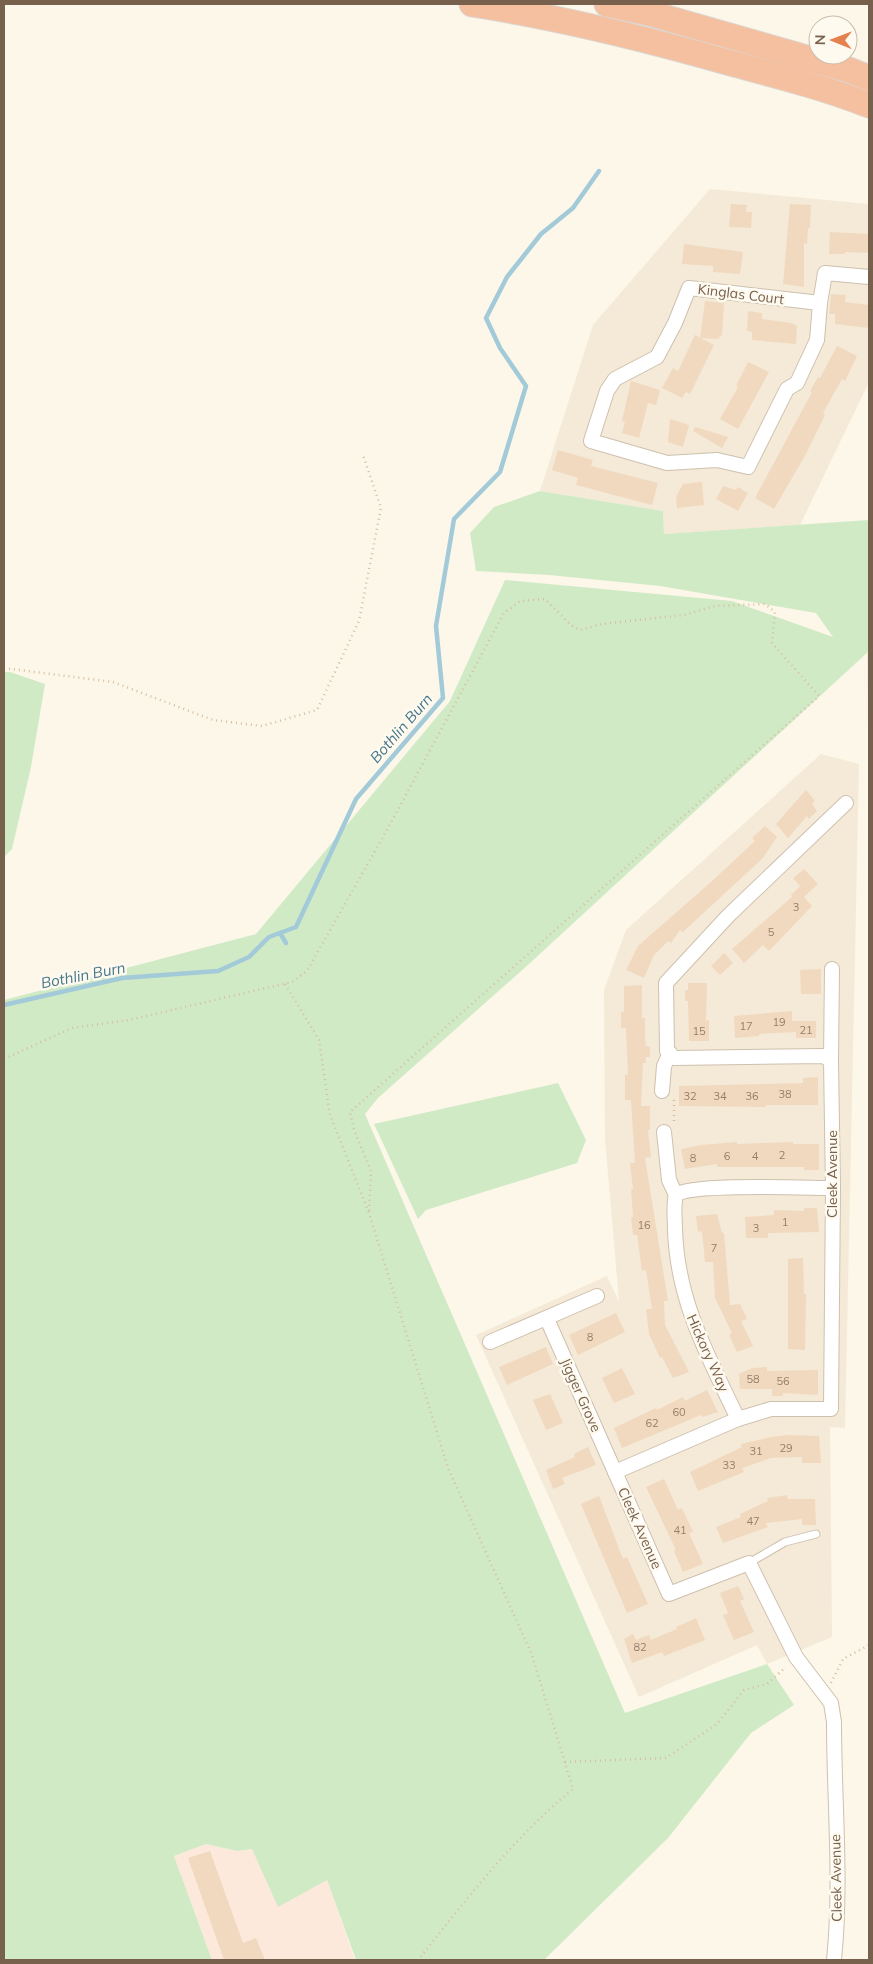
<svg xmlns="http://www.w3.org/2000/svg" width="873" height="1964" viewBox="0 0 873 1964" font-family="Mulish,sans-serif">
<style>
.residential{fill:#f4ead7}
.commercial{fill:#fce9dc}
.green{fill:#d1eac6}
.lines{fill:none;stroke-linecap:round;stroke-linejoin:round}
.stream{stroke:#a3cad8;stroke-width:4.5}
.building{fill:#f1d9c0}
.service-casing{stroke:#cec0ae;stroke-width:9}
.minor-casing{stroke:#cec0ae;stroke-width:16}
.motorway-casing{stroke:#dcd6d0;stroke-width:27}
.path{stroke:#d7bda3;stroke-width:2.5;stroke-dasharray:1 4;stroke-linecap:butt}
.service{stroke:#fff;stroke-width:7}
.minor{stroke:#fff;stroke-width:14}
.motorway{stroke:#f5c0a0;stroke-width:25}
.labels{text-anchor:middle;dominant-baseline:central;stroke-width:5;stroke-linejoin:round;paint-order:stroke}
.number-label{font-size:11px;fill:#967e69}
.street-label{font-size:14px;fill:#77604c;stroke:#fffaef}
.water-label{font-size:15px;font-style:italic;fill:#46778a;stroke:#fffaef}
</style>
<rect width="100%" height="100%" fill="#fcf7e8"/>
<g class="residential">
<polygon points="710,189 869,204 869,382 800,525 664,534 663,511 540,491 593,325"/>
<polygon points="867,651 869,651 869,813"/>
<polygon points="821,754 859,764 845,1428 830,1427 832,1637 767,1664 757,1645 639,1697 476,1335 607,1276 619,1302 605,1138 604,990 626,930"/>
</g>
<polygon class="commercial" points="206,1844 237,1851 252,1849 327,1880 355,1960 212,1960 174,1856"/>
<g class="green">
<polygon points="540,491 663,511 664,534 869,520 869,651 529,964 378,1098 365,1114 625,1713 767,1664 794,1705 751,1733 668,1838 544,1960 356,1960 327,1880 278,1907 252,1849 237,1851 206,1844 174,1856 212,1960 4,1960 4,1000 256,934 450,701 505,580 732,601 833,637 816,613 660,586 549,575 476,571 470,533 494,507"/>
<polygon points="4,672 10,672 45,684 31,767 12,849 4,857"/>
<polygon points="558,1083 586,1140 577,1163 426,1210 418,1219 374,1124"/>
</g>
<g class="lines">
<g class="stream">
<polyline points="280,933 286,943"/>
<polyline points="4,1005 122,978 218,971 249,957 269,937 296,927 356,799 443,698 436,626 454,519 500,472 526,386 500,348 486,318 507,277 541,234 573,208 599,171"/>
</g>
</g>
<g class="building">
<polygon points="731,204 747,205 746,212 752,212 751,228 729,227"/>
<polygon points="790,204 811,205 810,228 808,228 807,244 804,243 804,287 783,284"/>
<polygon points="830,232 869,234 869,253 845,252 845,254 829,254"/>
<polygon points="684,244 743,252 740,274 713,272 713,266 682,264"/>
<polygon points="831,294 846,295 845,302 869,305 869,328 835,324 835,314 829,314"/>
<polygon points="705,301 724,303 722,335 718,339 700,338"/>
<polygon points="748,311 762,313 762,319 791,323 797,326 796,344 752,340 752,332 747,331"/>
<polygon points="695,335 714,345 690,394 686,392 682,398 662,388 673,368 678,371"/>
<polygon points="837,346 857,356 845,381 842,379 823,413 825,415 806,454 774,509 755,498 812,392 810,391 818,377 820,378"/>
<polygon points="748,362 769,372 738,429 720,419 738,387 736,386"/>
<polygon points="631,381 660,390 656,405 648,403 639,438 622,433 625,422 622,421"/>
<polygon points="670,419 689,425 683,447 668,442"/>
<polygon points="695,427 728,437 722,448 693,431"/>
<polygon points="558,450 593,460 591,466 658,483 652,505 576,485 578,478 552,470"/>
<polygon points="702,482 704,505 677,508 676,497 683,484"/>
<polygon points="723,486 736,490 738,487 748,493 738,511 716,499"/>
<polygon points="806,790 815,801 812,804 817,811 809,819 807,816 788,838 776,824"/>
<polygon points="765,826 777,837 763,858 683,932 680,930 671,943 668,941 654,955 644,978 626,970 638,946 711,882 755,841 752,838"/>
<polygon points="804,869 818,884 804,897 812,906 769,951 763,945 744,963 732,949 792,897 791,895 800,886 793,878"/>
<polygon points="724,953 733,963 720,975 711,966"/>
<polygon points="821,969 821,994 801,994 800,970"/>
<polygon points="688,983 707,983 706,1021 709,1020 709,1041 689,1041 688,1001 685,1001 685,990 688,990"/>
<polygon points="642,985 642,1018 645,1018 645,1040 646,1046 650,1047 650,1057 646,1057 646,1063 643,1063 641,1106 650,1106 650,1130 648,1130 651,1157 645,1158 668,1301 664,1301 665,1325 689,1372 673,1378 662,1357 660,1358 649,1334 646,1309 652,1309 646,1270 642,1271 637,1235 633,1235 631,1217 633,1217 631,1189 633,1189 630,1163 635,1163 631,1100 625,1100 625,1075 628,1075 627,1052 626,1028 621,1028 621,1012 624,1012 624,986"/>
<polygon points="792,1011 792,1021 816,1021 816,1038 796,1038 796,1032 759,1034 759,1036 735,1038 734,1016"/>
<polygon points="818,1077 818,1105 766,1105 766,1107 679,1106 679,1086 803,1083 803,1078"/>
<polygon points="737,1142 737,1144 793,1142 793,1144 819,1144 819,1170 804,1170 804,1167 717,1167 717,1164 685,1169 681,1149 701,1145"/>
<polygon points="804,1208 817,1208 819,1232 768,1233 768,1238 746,1238 745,1217 774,1215 774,1210 804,1211"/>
<polygon points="717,1214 722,1233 724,1233 730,1305 740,1304 747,1319 741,1321 753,1346 737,1352 729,1335 732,1333 715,1298 713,1262 705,1262 702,1231 698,1232 696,1216"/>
<polygon points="803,1258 804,1294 806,1294 805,1350 788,1349 788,1259"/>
<polygon points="616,1313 625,1332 578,1355 569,1335"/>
<polygon points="546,1347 553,1364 507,1385 499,1367"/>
<polygon points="767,1367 767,1371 818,1370 818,1395 783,1393 783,1396 772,1396 772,1389 740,1389 739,1374 752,1368"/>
<polygon points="622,1368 635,1394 614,1403 602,1378"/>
<polygon points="707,1390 718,1412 702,1417 701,1415 622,1448 614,1428 656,1408 657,1410 683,1397 685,1401"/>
<polygon points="550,1394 563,1423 546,1430 533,1400"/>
<polygon points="788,1435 819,1436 821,1463 802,1463 802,1457 771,1458 742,1468 744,1472 698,1491 690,1472 742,1447 741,1444 771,1437"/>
<polygon points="588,1447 596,1465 562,1478 565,1484 553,1489 546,1470 575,1457 574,1454"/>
<polygon points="664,1479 678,1510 682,1508 693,1532 689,1533 703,1564 683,1572 674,1551 676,1550 646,1487"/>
<polygon points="787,1495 788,1499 815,1499 816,1525 802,1525 802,1519 766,1523 768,1527 723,1543 716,1527 741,1517 740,1514 768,1501 767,1498"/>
<polygon points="599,1496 623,1559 627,1557 648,1604 627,1613 581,1504"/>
<polygon points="738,1586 744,1599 740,1601 754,1632 734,1640 723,1615 728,1613 720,1593"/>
<polygon points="696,1618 705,1640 664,1656 662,1652 632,1663 624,1639 633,1634 636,1640 649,1635 651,1640 677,1629 676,1627"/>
<polygon points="210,1851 243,1943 256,1938 265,1960 224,1960 188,1858"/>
</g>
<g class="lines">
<defs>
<polyline id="service" points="749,1563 785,1542 816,1534"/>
<g id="minor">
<polyline points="820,303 689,288 675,323 657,357 615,379 607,391 591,441 667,463 717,460 748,467 787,389 797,383 817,340 820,303 825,273 869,277"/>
<polyline points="831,1061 832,969"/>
<polyline points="662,1091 664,1066 670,1053"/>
<polyline points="664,1132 669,1180 676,1195"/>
<polyline points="547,1319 615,1472"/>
<polyline points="490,1342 597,1296"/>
<path d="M738,1419c-30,-63 -61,-118 -63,-190 0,-11 -2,-23 1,-34 15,-12 130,-7 157,-7"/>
<path d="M834,1960c8,-78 0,-159 0,-238l-3,-19 -35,-46 -47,-94 -80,31 -54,-122 123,-53 33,-10h60l2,-221 -2,-127 -7,-5 -150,2 -7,-7 -1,-68 62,-67 118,-113"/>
</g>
<g id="motorway">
<path d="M472,4c86,13 171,34 255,58 48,13 96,25 142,43"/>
<polyline points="607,4 649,13 849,70 869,78"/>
</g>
</defs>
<use href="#service" class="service-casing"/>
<use href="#minor" class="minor-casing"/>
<use href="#motorway" class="motorway-casing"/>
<g class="path">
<polyline points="4,668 113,682 213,720 262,726 317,710 359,621 381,508 363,455"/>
<path d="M285,984l34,56 11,75 39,98 79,255 84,187 41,134c-60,49 -107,111 -155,171"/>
<polyline points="4,1059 72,1028 129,1020 292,982 307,971 388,828 504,613 520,601 545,599 571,625 580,630 602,624 684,615 715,606 765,604 775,612 772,643 819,696 350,1112 354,1130 371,1171 369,1213"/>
<polyline points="674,1121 674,1099"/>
<polyline points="831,1683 843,1659 869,1645"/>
<polyline points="565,1762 666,1758 717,1724 744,1690 767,1684 786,1667"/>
</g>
<use href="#service" class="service"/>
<use href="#minor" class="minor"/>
<use href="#motorway" class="motorway"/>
</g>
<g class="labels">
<g class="number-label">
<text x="796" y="907">3</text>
<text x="771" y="932">5</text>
<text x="779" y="1022">19</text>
<text x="746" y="1026">17</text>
<text x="806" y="1030">21</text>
<text x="699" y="1031">15</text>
<text x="785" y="1094">38</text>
<text x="690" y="1096">32</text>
<text x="720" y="1096">34</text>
<text x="752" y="1096">36</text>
<text x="782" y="1155">2</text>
<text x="727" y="1156">6</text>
<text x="755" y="1156">4</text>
<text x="693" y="1158">8</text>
<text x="785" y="1222">1</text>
<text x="644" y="1225">16</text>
<text x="756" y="1228">3</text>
<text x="714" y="1248">7</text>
<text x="590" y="1337">8</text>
<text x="753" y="1379">58</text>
<text x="783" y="1381">56</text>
<text x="679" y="1412">60</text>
<text x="652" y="1423">62</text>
<text x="786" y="1448">29</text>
<text x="756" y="1451">31</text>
<text x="729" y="1465">33</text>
<text x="753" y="1521">47</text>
<text x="680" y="1530">41</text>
<text x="640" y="1647">82</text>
</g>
<g class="street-label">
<text transform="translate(741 294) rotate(7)">Kinglas Court</text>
<text transform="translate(832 1174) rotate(-90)">Cleek Avenue</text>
<text transform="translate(708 1353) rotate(66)">Hickory Way</text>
<text transform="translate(581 1395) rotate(66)">Jigger Grove</text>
<text transform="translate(640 1528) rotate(66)">Cleek Avenue</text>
<text transform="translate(836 1878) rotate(-91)">Cleek Avenue</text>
</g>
<g class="water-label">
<text transform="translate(401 728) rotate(-49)">Bothlin Burn</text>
<text transform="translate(83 975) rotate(-11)">Bothlin Burn</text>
</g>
</g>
<rect width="873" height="1964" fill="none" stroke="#77604c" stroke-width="10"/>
<g transform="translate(833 40) rotate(271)"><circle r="24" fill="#fffaef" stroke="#c9bcae"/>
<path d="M0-4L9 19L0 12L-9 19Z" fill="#e4814f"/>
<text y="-8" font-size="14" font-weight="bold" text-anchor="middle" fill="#77604c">N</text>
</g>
</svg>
